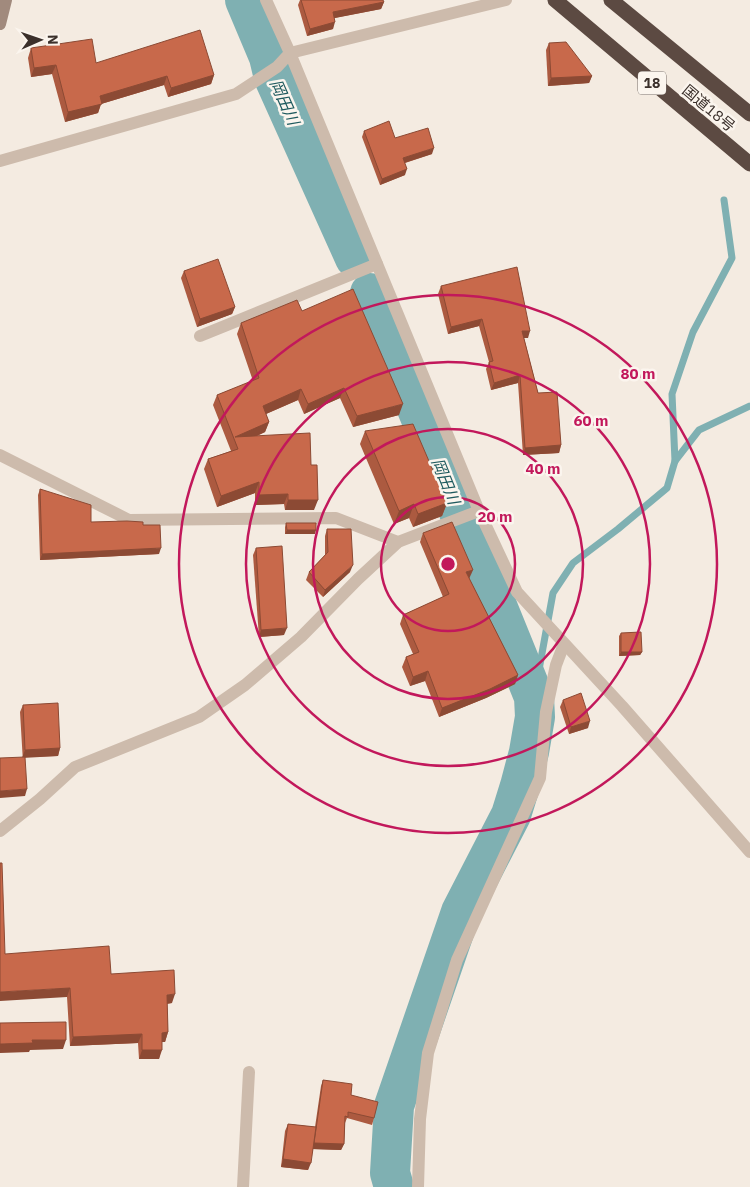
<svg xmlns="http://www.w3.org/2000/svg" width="750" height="1187" viewBox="0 0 750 1187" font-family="'IBM Plex Sans','Noto Sans JP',sans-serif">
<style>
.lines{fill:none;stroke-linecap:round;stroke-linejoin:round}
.stream{stroke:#7fb0b2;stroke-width:7}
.river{stroke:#7fb0b2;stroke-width:40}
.street{stroke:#cdbbac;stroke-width:12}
.secondary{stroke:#a18a7d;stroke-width:12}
.highway{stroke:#5c4a42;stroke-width:15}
.wall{fill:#ac5a40}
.shaded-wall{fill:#8c4a34}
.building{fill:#c8694b;stroke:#8c4a34}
.ring{fill:none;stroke:#c2185b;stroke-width:2.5}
.labels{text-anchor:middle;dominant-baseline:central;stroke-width:5;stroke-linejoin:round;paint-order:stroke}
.shield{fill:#fbf5ee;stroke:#756b66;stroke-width:1}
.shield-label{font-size:14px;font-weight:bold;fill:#3b302b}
.street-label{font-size:15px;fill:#3b302b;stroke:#fbf5ee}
.water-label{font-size:16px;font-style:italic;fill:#1f5a5e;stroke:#fbf5ee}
.centre{fill:#c2185b;stroke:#fbf5ee;stroke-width:2.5}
.ring-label{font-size:15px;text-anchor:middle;font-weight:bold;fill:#c2185b;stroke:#fbf5ee;stroke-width:5;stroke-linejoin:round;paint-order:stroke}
</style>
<rect width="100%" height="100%" fill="#f4ebe1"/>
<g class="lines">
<g class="stream">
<polyline points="675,461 672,394 693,332 732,258 724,200"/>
<polyline points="534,697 553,593 573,563 618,529 667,488 675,461 699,430 750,406"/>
</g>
<g class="river">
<polyline points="245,0 269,57 274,78 355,258"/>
<polyline points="370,293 534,697 535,717 529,752 520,786 511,815 461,912 394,1106 390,1173 394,1187"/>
</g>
<g class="street">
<polyline points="266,0 290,53 479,511 517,592 622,706 750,852"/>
<polyline points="0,161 236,94 277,67 290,53 506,0"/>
<polyline points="200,336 377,264"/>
<polyline points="0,455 129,520 336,518 398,542"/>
<polyline points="0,831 40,799 75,767 199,717 245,685 301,637 358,579 398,542 479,511"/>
<polyline points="243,1187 249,1072"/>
<polyline points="418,1187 420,1119 428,1053 457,960 540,778 546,712 556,665 564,644"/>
</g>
<polyline class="secondary" points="0,24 6,0"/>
<g class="highway">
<polyline points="555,0 750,164"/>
<polyline points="611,0 750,114"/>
</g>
</g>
<g class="wall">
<polygon points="300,0 301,0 384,2 381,9 334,18 333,29 307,36 298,5"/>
<polygon points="549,43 592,76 589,83 548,86 546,50"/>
<polygon points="31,48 96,63 214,75 211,84 168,97 164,85 101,104 98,113 65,122 52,74 31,77 28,58"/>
<polygon points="364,131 395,138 432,154 405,163 405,175 380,185 362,137"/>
<polygon points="184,271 235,307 232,314 197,327 181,278"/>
<polygon points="441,286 528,338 524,338 538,393 561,445 559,453 523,455 518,383 491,390 486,369 489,362 479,326 448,334 438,294"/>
<polygon points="302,311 399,415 353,427 340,398 304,414 298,400 266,414 269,422 265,432 257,436 311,465 314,510 285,510 284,504 255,505 255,493 217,507 204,469 208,459 231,451 213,405 217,395 253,381 237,334 241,323"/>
<polygon points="365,431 447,503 442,516 413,527 409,518 394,524 360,444"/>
<polygon points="40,489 91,522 143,525 159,554 40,560 38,495"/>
<polygon points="286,523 315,534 285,534 285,527"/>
<polygon points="327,529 350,572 323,597 306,580 309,572 325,555 325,536"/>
<polygon points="423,533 469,578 518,675 515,684 486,698 439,717 425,681 410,686 402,667 406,657 413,654 400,624 403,615 443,597 420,542"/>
<polygon points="256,548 284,635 259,637 253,555"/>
<polygon points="621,633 642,652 640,655 619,656 619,636"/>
<polygon points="563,700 588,728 569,734 560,707"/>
<polygon points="23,705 60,748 58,756 25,757 25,796 20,712"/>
<polygon points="5,954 111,974 172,1003 167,1004 168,1032 165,1042 162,1042 159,1059 139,1059 138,1043 70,1046 67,997"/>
<polygon points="323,1080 351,1095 374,1118 372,1125 347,1118 345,1123 344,1144 341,1150 313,1149 308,1170 281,1167 285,1131 288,1124 315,1127 321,1086"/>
</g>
<g class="shaded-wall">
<polygon points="384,2 381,9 330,19 333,12"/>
<polygon points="335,22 333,29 307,36 310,29"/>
<polygon points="56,65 52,74 31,77 34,68"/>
<polygon points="214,75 211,84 168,97 171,88"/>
<polygon points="167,76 164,85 101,104 98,113 65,122 68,112 100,96"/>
<polygon points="592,76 589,83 548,86 551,78"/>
<polygon points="434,148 432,154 401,164 403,158"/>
<polygon points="407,169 405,175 380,185 382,179"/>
<polygon points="235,307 232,314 197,327 200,319"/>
<polygon points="482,319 479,326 448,334 451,327"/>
<polygon points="522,331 530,331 528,338 519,338"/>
<polygon points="520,375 518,383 491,390 494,383"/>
<polygon points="344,388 340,398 304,414 308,404"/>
<polygon points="301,389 298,400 259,417 263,406"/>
<polygon points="403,404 399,415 353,427 357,416"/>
<polygon points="269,422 265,432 236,445 235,437"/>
<polygon points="561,445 559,453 523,455 525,448"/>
<polygon points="259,482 255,493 217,507 221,496"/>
<polygon points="288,494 284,504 255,505 259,495"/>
<polygon points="288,500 318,500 314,510 285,510"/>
<polygon points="447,503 442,516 413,527 418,514"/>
<polygon points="414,504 409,518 394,524 399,511"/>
<polygon points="287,530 316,530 315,534 285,534"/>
<polygon points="161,548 159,554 40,560 42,554"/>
<polygon points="353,565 350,572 323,597 325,590"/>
<polygon points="473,570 469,579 466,572"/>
<polygon points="287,628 284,635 259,637 261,630"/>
<polygon points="621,652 642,652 640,655 619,656"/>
<polygon points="428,671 425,681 410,686 413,677"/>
<polygon points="518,675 515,684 486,698 439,717 442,708"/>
<polygon points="590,721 588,728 569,734 571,727"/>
<polygon points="60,748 58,756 22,758 25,750"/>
<polygon points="27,789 25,796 0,798 0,791"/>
<polygon points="70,988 67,997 0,1001 0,992"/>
<polygon points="175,994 172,1003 163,1004 167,995"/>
<polygon points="168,1032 165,1042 158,1042 162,1033"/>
<polygon points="142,1034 138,1043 70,1046 73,1037"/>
<polygon points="32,1040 66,1040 63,1049 30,1050 29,1052 0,1053 0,1044"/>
<polygon points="142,1050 162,1050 159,1059 139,1059"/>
<polygon points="314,1143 344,1144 341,1150 312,1149"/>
<polygon points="283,1159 311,1163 308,1170 281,1167"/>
</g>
<g class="building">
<polygon points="301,0 383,0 384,2 333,12 335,22 310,29"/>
<polygon points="200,30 214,75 171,88 167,76 100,96 102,104 68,112 56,65 34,68 31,48 92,39 96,63"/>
<polygon points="566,42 592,76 551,78 549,43"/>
<polygon points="389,121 395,138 428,128 434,148 403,158 407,169 382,179 364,131"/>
<polygon points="218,259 235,307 200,319 184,271"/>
<polygon points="517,267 530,331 522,331 538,393 557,392 561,445 525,448 520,375 494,383 489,362 493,361 482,319 451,327 441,286"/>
<polygon points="353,289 403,404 357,416 344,388 308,404 301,389 263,406 269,422 235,437 310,433 311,465 317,465 318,500 288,500 288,494 259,495 259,482 221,496 208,459 238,449 217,395 259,378 241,323 297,300 302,311"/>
<polygon points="413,424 447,503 418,514 414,504 399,511 365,431"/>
<polygon points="40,489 91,505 91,522 127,521 143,522 143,525 160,525 161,548 42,554"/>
<polygon points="452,522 473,570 466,572 518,675 490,689 442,708 428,671 413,677 406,657 419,652 403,615 449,594 423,533"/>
<polygon points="286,523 316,523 316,530 287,530"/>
<polygon points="327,529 351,529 353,565 325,590 309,572 328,552"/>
<polygon points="282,546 287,628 261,630 256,548"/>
<polygon points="641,632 642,652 621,652 621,633"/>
<polygon points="581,693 590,721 571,727 563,700"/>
<polygon points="58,703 60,748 25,750 23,705"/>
<polygon points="25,757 27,789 0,791 0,758"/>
<polygon points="0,863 2,863 5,954 109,946 111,974 174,970 175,994 167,995 168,1032 162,1033 162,1050 142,1050 142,1034 73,1037 70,988 0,992"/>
<polygon points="66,1022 66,1040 32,1040 33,1043 0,1044 0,1023"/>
<polygon points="323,1080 352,1084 351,1095 378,1102 374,1118 348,1112 348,1117 345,1116 344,1144 314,1143"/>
<polygon points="288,1124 316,1127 311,1163 283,1159"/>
</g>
<g class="ring">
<circle cx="448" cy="564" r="67"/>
<circle cx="448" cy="564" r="135"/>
<circle cx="448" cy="564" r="202"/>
<circle cx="448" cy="564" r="269"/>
</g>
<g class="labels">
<rect class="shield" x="638" y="71.5" width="28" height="23" rx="4"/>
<g class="shield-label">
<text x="652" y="83">18</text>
</g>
<g class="street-label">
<text transform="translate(709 108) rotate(40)">国道18号</text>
</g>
<g class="water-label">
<text transform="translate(285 102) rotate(66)">岡田川</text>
<text transform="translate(446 481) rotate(68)">岡田川</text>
</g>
</g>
<circle cx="448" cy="564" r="8" class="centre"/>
<g class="ring-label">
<text x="638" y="379">80 m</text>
<text x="591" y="426">60 m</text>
<text x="543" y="474">40 m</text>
<text x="495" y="522">20 m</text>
</g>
<g transform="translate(40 40) rotate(88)" stroke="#fbf5ee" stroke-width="4" paint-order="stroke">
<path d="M0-4L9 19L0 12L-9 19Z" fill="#3b302b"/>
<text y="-8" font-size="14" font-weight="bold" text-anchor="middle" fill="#3b302b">N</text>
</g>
</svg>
